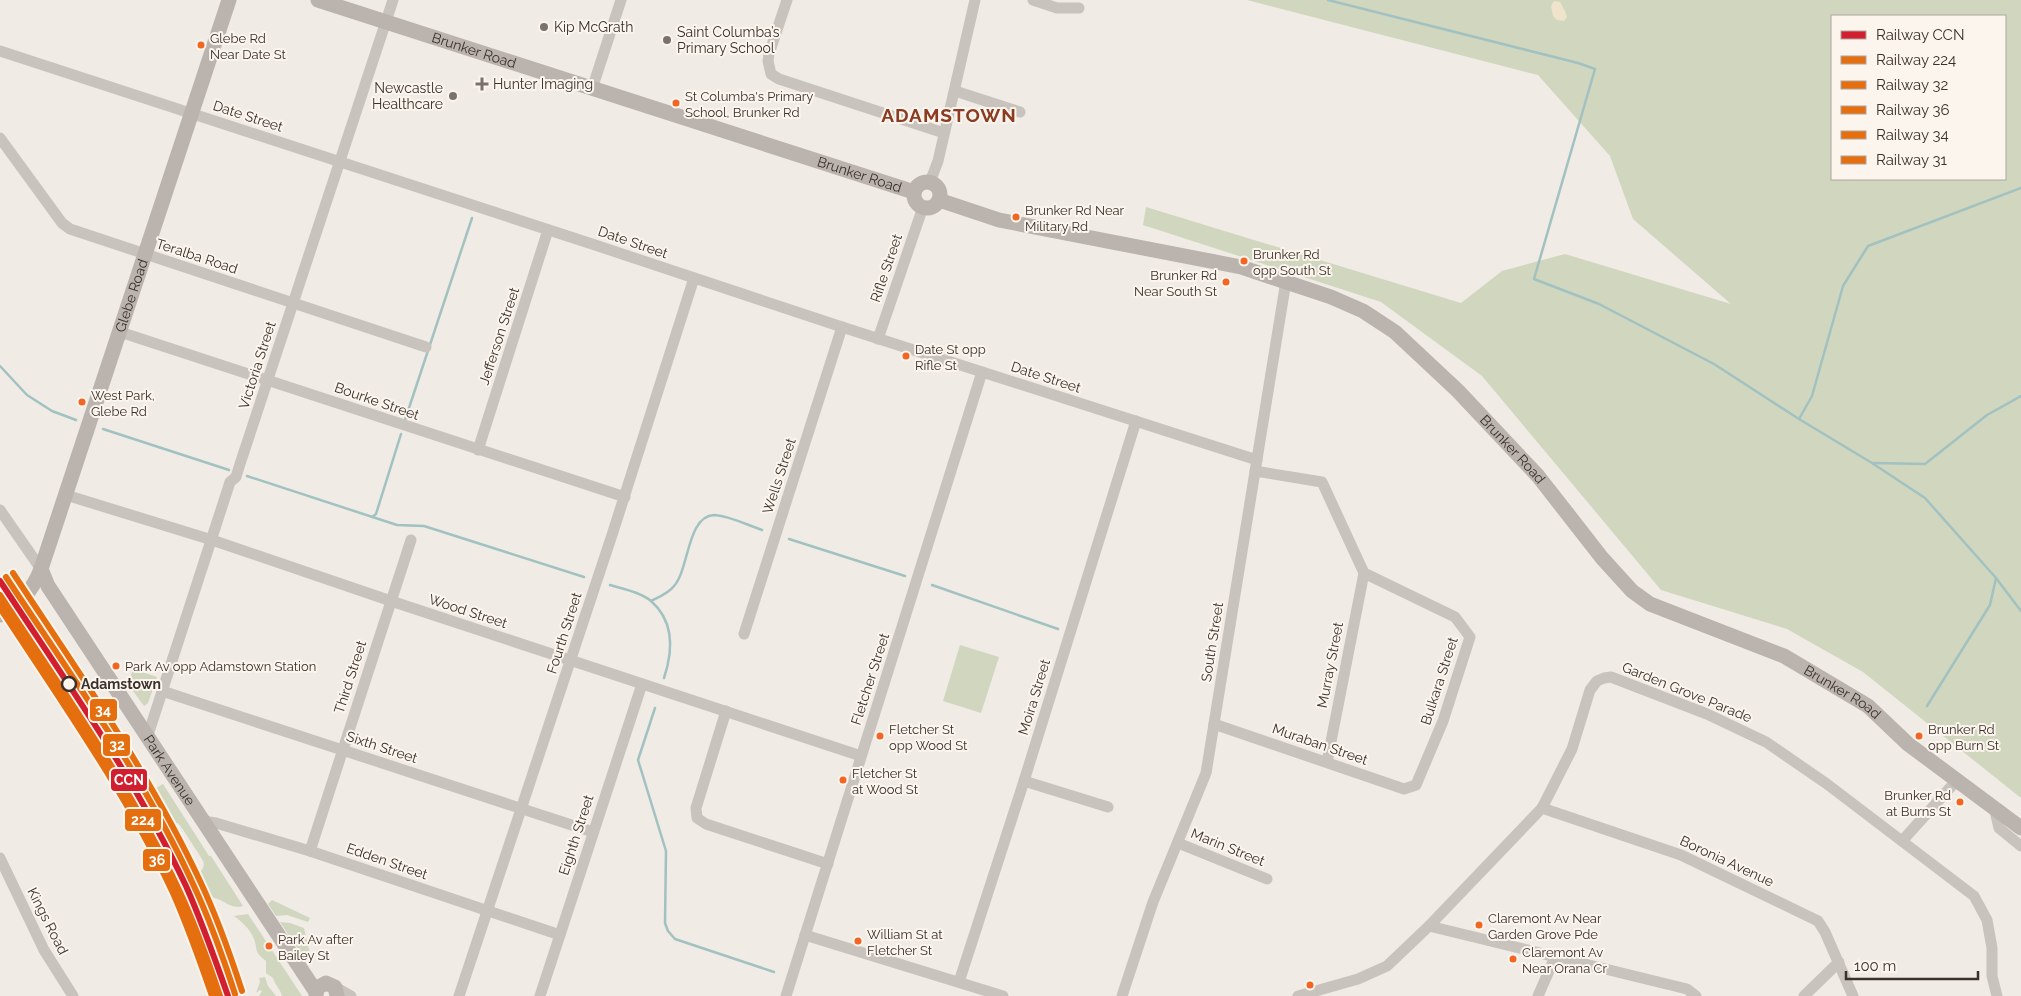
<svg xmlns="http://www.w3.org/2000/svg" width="2021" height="996" viewBox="0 0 2021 996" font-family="Raleway,sans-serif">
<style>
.green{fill:#d1d6bf;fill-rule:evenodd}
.sand{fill:#efe3cc}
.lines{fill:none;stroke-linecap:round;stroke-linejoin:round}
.stream{stroke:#a1c2c1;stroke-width:2.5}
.minor{stroke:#c9c3be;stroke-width:11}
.secondary{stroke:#bab3ae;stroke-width:15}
.rail-1-casing{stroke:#fbf5ee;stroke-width:10}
.rail-2-casing{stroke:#fbf5ee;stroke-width:10}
.rail-3-casing{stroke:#fbf5ee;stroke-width:10}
.rail-4-casing{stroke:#fbf5ee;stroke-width:10}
.rail-5-casing{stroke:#fbf5ee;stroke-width:10}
.rail-6-casing{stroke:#fbf5ee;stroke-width:10}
.rail-1{stroke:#d11f2f;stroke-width:6}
.rail-2{stroke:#e56e0f;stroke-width:6}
.rail-3{stroke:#e56e0f;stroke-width:6}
.rail-4{stroke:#e56e0f;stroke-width:6}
.rail-5{stroke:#e56e0f;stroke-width:6}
.rail-6{stroke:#e56e0f;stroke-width:6}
.poi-dot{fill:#7a716c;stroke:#fbf5ee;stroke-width:2}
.bus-dot{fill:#f26522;stroke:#fbf5ee;stroke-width:2}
.stop-dot{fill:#fbf5ee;stroke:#3b302b;stroke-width:2.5}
.labels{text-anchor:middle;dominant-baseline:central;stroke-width:4;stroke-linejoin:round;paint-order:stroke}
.bus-label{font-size:13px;fill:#3b302b;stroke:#fbf5ee;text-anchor:start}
.poi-label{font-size:14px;fill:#3b302b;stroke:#fbf5ee;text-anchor:start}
.street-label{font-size:14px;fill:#3b302b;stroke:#fbf5ee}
.stop-label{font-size:14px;font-weight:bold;fill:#3b302b;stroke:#fbf5ee;text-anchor:start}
.district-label{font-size:19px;font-weight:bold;letter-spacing:1px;fill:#8c3b22;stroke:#fbf5ee}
.line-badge{stroke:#fbf5ee;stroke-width:2}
.badge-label{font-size:14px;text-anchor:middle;font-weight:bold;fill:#fff}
</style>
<rect width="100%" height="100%" fill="#f0ebe5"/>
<g class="green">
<path d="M1247,0h774v798l-158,-126 -76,-43 -126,-39 -179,-214 -101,-74 -238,-77 3,-18 315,96 41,-32 63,-17 166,50 -98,-85 -23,-63 -72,-81zM1832,16h173v163h-173z"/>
<polygon points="960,645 999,657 981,713 943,701"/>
<polygon points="133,669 157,677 148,703 144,706 128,684"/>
<path d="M163,784l46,72h2l32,50c-13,4 -19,-7 -32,-9l-11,-25c3,-3 5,-7 3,-11 -1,-3 -23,-36 -25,-38l-5,2 -8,-9 -1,-8 -11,-14v-4z"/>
<polygon points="180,858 241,996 233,996 206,921 178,859"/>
<polygon points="272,900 310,918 308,922 287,915 276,916 268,904"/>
<path d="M248,914l54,82h-20c-2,-8 -7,-11 -9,-18l-7,-5v-12c-14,-11 -7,-12 -13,-24 -3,-8 -12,-16 -19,-21z"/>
<path d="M280,922l10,1 14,5 8,34 3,2c-6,-3 -9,-10 -15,-12z"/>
<polygon points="265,977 268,986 276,996 259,996 262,991 260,990 256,993 260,982 259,978"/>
</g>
<polygon class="sand" points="1554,1 1560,2 1565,11 1567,17 1564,21 1557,20 1553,16 1551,6"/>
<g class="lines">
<g class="stream">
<polyline points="1328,0 1578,63 1595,69 1534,279 1599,304 1714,364 1799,419 1872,463 1925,498 1996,578 2021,611"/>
<polyline points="0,366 27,395 52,411 76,420"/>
<polyline points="1799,419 1812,396 1843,286 1868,246 2021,188"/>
<polyline points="405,420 472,218"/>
<polyline points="103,429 229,470"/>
<polyline points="1874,463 1925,464 1987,415 2021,396"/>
<polyline points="247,476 397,525 424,526 584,577"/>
<polyline points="372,517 376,514 401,434"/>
<polyline points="789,539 905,576"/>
<path d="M610,585c13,4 30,7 41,16 24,21 22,50 13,77"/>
<polyline points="932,585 1058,629"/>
<path d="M651,601c8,-4 18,-8 23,-15 15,-16 13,-70 40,-71 13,0 36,11 48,15"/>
<polyline points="1927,706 1990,605 1996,578"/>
<polyline points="655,708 638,760 666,851 665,923 668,931 675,939 774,972"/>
</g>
<g class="minor">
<polyline points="787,0 769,54 768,61 771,74 779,79 944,133"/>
<polyline points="1033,0 1057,8 1079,8"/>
<polyline points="0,51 592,244 842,327 1257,460"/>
<polyline points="592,89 621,0"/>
<polyline points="955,91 1020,112"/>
<polyline points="0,138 62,223 70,229 426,347"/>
<polyline points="930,182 938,161 975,0"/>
<polyline points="120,332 625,497"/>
<polyline points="878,339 923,207"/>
<polyline points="478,450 548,230"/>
<polyline points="66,495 212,540 391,601 861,756"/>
<polyline points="0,510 41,569"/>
<polyline points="744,634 842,327"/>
<polyline points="162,691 593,832"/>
<polyline points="726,711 696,808 697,818 706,824 828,864"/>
<polyline points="1214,724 1404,789 1416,785 1443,721 1470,637 1455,617 1364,573 1322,482 1255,471"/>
<polyline points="147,738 230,482 236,477 240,464 393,0"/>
<polyline points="1327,762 1364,573"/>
<polyline points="1024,781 1108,807"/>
<polyline points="1994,807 1999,828 2021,846"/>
<polyline points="1542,808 1681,855 1818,921 1825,932 1853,996"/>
<polyline points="203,821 216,823 310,851 560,935"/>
<polyline points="1902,841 1958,779"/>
<polyline points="1178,843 1267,879"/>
<polyline points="310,851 411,540"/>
<polyline points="0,858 44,950 73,996"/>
<polyline points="1429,926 1687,989 1696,996"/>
<polyline points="805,935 1003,996"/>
<polyline points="959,982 1024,781 1136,421"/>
<polyline points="335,987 351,996"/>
<polyline points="459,996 612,535 694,278"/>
<polyline points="540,996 642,684"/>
<polyline points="786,996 982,372"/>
<polyline points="1122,996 1153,902 1206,773 1286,281"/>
<polyline points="1298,996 1358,979 1387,966 1429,926 1542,808 1572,749 1590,690 1597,681 1604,678 1611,677 1707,714 1766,742 1827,784 1974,896 1987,920 1992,948 1992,976 1997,996"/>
<polyline points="1538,996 1555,957"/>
<polyline points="1804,996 1839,962"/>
</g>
<g class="secondary">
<path id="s1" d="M318,0l596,192"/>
<circle cx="927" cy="195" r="13"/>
<path id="s2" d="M939,200l60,20 242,47 90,30 32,14 32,21 63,59 80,85 64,82 30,33 18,13 134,52 84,50 40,38 113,84"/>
<path id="s3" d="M41,569l7,17 268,406"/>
<path id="s4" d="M0,615c21,-14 31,-21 41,-46l188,-569"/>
<polyline points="316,996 317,988 326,983 335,987 337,996"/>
</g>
<defs>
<path id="rail-1" d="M0,581c65,99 135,197 186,305 16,36 29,73 42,110"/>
<path id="rail-2" d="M0,595c63,96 130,190 179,295 16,34 29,70 41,106"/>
<path id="rail-3" d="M6,577c66,100 137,198 187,307 17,36 30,73 42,110"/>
<path id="rail-4" d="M0,608c61,93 126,185 173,285 15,34 27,68 39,103"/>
<path id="rail-5" d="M13,573c66,100 136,199 187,308 17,36 30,73 42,110"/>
<path id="rail-6" d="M0,604c50,78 105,153 149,234 27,51 47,104 66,158"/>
</defs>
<use href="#rail-1" class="rail-1-casing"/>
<use href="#rail-2" class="rail-2-casing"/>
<use href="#rail-3" class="rail-3-casing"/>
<use href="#rail-4" class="rail-4-casing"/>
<use href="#rail-5" class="rail-5-casing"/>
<use href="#rail-6" class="rail-6-casing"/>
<use href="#rail-1" class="rail-1"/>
<use href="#rail-2" class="rail-2"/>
<use href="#rail-3" class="rail-3"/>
<use href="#rail-4" class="rail-4"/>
<use href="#rail-5" class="rail-5"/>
<use href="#rail-6" class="rail-6"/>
</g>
<g class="poi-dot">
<circle cx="544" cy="27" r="5"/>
<circle cx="667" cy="40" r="5"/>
<path d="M479.5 76.5h5v5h5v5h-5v5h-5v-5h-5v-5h5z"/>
<circle cx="453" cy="96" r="5"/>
</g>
<g class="bus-dot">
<circle cx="201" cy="45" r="4.5"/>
<circle cx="676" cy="103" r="4.5"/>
<circle cx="1016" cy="217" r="4.5"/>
<circle cx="1244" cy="261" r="4.5"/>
<circle cx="1226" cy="282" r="4.5"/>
<circle cx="906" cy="356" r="4.5"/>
<circle cx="82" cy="402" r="4.5"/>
<circle cx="116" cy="666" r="4.5"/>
<circle cx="880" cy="736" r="4.5"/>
<circle cx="1919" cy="736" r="4.5"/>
<circle cx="843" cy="780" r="4.5"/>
<circle cx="1960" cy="802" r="4.5"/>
<circle cx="1479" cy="925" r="4.5"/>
<circle cx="858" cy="941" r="4.5"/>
<circle cx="269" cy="946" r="4.5"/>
<circle cx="1513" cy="959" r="4.5"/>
<circle cx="1310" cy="985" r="4.5"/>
</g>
<circle class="stop-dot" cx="69" cy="684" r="7"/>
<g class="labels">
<g class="bus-label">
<text x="210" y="38">Glebe Rd<tspan x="210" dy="16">Near Date St</tspan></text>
<text x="685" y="96">St Columba's Primary<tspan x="685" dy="16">School, Brunker Rd</tspan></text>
<text x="1025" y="210">Brunker Rd Near<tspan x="1025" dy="16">Military Rd</tspan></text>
<text x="1253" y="254">Brunker Rd<tspan x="1253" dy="16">opp South St</tspan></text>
<text x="1217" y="275" text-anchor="end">Brunker Rd<tspan x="1217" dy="16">Near South St</tspan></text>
<text x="915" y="349">Date St opp<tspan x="915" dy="16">Rifle St</tspan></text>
<text x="91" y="395">West Park,<tspan x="91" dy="16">Glebe Rd</tspan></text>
<text x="125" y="666">Park Av opp Adamstown Station</text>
<text x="889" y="729">Fletcher St<tspan x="889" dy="16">opp Wood St</tspan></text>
<text x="1928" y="729">Brunker Rd<tspan x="1928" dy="16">opp Burn St</tspan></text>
<text x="852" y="773">Fletcher St<tspan x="852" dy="16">at Wood St</tspan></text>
<text x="1951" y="795" text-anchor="end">Brunker Rd<tspan x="1951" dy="16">at Burns St</tspan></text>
<text x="1488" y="918">Claremont Av Near<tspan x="1488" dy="16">Garden Grove Pde</tspan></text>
<text x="867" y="934">William St at<tspan x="867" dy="16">Fletcher St</tspan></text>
<text x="278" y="939">Park Av after<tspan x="278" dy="16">Bailey St</tspan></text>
<text x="1522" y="952">Claremont Av<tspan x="1522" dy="16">Near Orana Cr</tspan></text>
</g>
<g class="poi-label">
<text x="554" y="27">Kip McGrath</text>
<text x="677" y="32">Saint Columba’s<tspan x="677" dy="16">Primary School</tspan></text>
<text x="493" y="84">Hunter Imaging</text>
<text x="443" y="88" text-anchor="end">Newcastle<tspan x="443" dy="16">Healthcare</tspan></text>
</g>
<g class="street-label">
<text stroke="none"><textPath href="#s1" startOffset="164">Brunker Road</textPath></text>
<text transform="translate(248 116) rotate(18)">Date Street</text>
<text stroke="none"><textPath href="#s1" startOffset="569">Brunker Road</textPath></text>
<text transform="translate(633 242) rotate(19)">Date Street</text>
<text transform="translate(197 256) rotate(18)">Teralba Road</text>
<text transform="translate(886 268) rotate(-71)">Rifle Street</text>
<text stroke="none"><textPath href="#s4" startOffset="351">Glebe Road</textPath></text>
<text transform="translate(499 336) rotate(-72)">Jefferson Street</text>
<text transform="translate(257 365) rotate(-72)">Victoria Street</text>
<text transform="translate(1046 377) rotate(18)">Date Street</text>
<text transform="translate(377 401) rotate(19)">Bourke Street</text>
<text stroke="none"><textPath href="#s2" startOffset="644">Brunker Road</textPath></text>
<text transform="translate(779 476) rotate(-72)">Wells Street</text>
<text transform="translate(468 611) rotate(18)">Wood Street</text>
<text transform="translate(564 633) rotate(-72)">Fourth Street</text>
<text transform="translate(1212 642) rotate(-81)">South Street</text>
<text transform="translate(1330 665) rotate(-79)">Murray Street</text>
<text transform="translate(350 677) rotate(-72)">Third Street</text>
<text transform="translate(870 679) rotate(-72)">Fletcher Street</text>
<text transform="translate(1439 681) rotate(-72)">Bulkara Street</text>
<text transform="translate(1687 692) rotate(22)">Garden Grove Parade</text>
<text stroke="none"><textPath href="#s2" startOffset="1064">Brunker Road</textPath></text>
<text transform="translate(1034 697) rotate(-73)">Moira Street</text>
<text transform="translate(1320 744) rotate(19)">Muraban Street</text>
<text transform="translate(382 747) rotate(18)">Sixth Street</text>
<text stroke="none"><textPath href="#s3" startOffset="239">Park Avenue</textPath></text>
<text transform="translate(576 835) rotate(-72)">Eighth Street</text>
<text transform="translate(1228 847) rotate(22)">Marin Street</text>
<text transform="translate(387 861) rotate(19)">Edden Street</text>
<text transform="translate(1727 861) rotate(25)">Boronia Avenue</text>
<text transform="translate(48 921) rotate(63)">Kings Road</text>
</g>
<g class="stop-label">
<text x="81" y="684">Adamstown</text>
</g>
<g class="district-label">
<text x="949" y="115">ADAMSTOWN</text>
</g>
</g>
<g class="line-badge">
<rect x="89" y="698" width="29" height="24" rx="5" fill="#e56e0f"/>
<rect x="102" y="733" width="29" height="24" rx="5" fill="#e56e0f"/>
<rect x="110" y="768" width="38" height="24" rx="5" fill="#d11f2f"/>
<rect x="124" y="808" width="38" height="24" rx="5" fill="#e56e0f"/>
<rect x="142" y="848" width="29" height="24" rx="5" fill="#e56e0f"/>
</g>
<g class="badge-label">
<text x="103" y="715">34</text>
<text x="117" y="750">32</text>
<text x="129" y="785">CCN</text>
<text x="143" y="825">224</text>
<text x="157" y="865">36</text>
</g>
<rect x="1831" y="15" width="175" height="165" fill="#fbf5ee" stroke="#aea6a0"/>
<rect x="1841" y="31" width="25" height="8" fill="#d11f2f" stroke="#aea6a0"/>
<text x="1876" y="40" font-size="15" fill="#3b302b">Railway CCN</text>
<rect x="1841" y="56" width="25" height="8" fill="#e56e0f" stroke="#aea6a0"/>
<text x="1876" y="65" font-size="15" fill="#3b302b">Railway 224</text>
<rect x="1841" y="81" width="25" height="8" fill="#e56e0f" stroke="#aea6a0"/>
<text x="1876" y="90" font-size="15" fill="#3b302b">Railway 32</text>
<rect x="1841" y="106" width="25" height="8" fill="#e56e0f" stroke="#aea6a0"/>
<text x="1876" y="115" font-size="15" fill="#3b302b">Railway 36</text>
<rect x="1841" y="131" width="25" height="8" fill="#e56e0f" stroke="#aea6a0"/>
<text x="1876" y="140" font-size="15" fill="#3b302b">Railway 34</text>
<rect x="1841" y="156" width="25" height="8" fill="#e56e0f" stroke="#aea6a0"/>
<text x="1876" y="165" font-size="15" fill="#3b302b">Railway 31</text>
<path d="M1846 971v8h132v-8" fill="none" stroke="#3b302b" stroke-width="2.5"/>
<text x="1854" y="971" font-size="15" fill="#3b302b" stroke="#fbf5ee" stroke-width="4" paint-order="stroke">100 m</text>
</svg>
